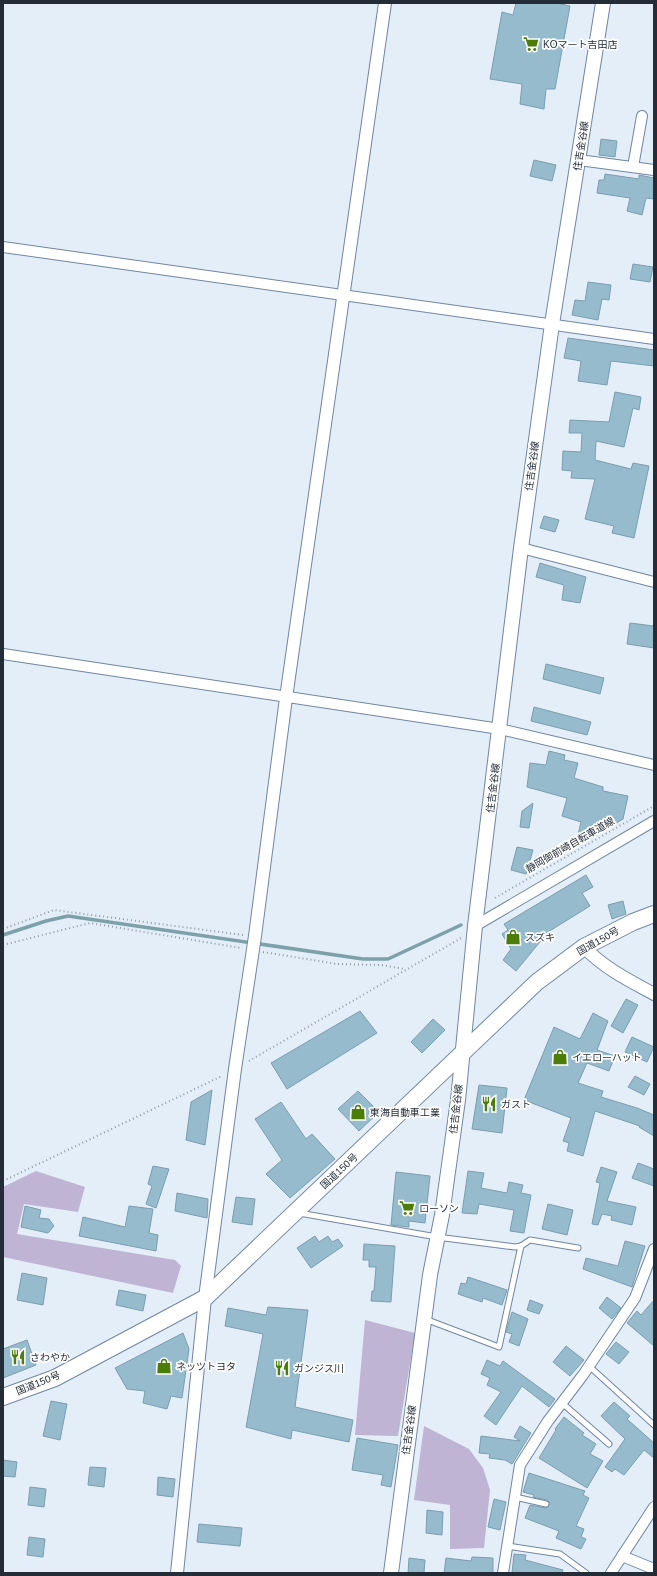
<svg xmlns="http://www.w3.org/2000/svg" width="657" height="1576" viewBox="0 0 657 1576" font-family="Helvetica,'Noto Sans JP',sans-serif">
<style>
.green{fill:#bfb4d3}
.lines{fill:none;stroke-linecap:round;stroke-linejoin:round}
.stream{stroke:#7ca1a8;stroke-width:3.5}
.building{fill:#96bbcd;stroke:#7a9eaf}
.service-casing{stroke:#7086a0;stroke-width:7}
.minor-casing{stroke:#7086a0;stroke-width:12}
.tertiary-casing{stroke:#7086a0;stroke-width:14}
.secondary-casing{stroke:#7086a0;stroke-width:16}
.trunk-casing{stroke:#7086a0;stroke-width:18}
.path{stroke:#919aa5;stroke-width:2;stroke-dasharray:1 3;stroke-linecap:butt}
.service{stroke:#fff;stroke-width:5}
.minor{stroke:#fff;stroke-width:10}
.tertiary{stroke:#fff;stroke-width:12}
.secondary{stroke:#fff;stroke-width:14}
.trunk{stroke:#fff;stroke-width:16}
.labels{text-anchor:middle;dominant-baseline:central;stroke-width:3.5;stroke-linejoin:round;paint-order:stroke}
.poi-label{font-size:10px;fill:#232c37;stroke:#fff;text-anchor:start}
.street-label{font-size:10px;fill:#232c37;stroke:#fff}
</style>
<rect width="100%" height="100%" fill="#e4eef9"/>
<g class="green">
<polygon points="36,1171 85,1187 78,1212 24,1204 17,1234 175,1260 181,1266 173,1293 3,1257 3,1187"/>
<polygon points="365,1320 415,1333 398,1436 355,1435"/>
<polygon points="424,1426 469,1449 483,1468 490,1490 484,1548 450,1549 450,1505 414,1500"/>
</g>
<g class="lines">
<polyline class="stream" points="3,935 46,921 68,916 363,959 388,959 461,925"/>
</g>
<g class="building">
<polygon points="516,3 557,3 570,6 555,89 546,89 544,109 520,104 522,84 490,79 502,12 513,15"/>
<polygon points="601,139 617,141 615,157 599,155"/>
<polygon points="534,160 556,165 552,181 530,176"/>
<polygon points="605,174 639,179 639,175 654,178 654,199 646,198 642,215 627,211 630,198 597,193 599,180 604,180"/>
<polygon points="633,264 653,267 650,282 630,279"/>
<polygon points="588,282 611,285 609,300 602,299 598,320 572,315 575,300 585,301"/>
<polygon points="568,338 654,350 654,366 611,361 607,385 578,381 581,361 564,358"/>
<polygon points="615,392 641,397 639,410 633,408 624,447 596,441 595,460 631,469 633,463 649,466 634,538 612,533 614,526 585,519 595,479 571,478 572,471 562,470 563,451 581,452 582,433 569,433 570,420 609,422"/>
<polygon points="544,516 559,520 555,532 540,528"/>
<polygon points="540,563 586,577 580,603 562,600 564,585 536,577"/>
<polygon points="630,623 654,626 654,648 627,644"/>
<polygon points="546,664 604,678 600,694 543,679"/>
<polygon points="534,707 591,722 587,735 531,721"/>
<polygon points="549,751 565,755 564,760 578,763 574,778 603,787 603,791 628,796 623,819 586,841 577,839 581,822 562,816 567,798 527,787 530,763 546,765"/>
<polygon points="533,803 529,828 520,827 522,811"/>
<polygon points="517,847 533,850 526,874 511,870"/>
<polygon points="586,875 593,887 582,893 590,906 543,935 544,937 516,971 503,960 511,949 502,934 508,930 504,924"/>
<polygon points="623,901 626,914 612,919 608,905"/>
<polygon points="626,999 638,1005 623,1033 611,1026"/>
<polygon points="360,1011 377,1033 287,1089 271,1063"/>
<polygon points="593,1013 608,1021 597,1050 615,1056 609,1071 587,1063 578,1083 603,1091 601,1097 637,1108 654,1115 654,1136 639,1127 640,1126 595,1111 583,1156 567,1151 569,1143 563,1141 571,1118 524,1100 554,1027 580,1039"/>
<polygon points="433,1019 445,1030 422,1053 411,1042"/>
<polygon points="632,1037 654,1047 647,1062 625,1052"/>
<polygon points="635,1076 650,1084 644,1095 628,1087"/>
<polygon points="479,1085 507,1088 502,1133 472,1129"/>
<polygon points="212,1090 205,1145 186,1140 191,1102"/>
<polygon points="358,1091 379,1112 359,1131 338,1109"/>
<polygon points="281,1102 306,1139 312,1134 335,1159 290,1198 266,1174 282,1160 255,1119"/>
<polygon points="638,1163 654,1169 654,1186 632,1178"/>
<polygon points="153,1166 169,1169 156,1208 146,1204 152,1186 148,1184"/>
<polygon points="601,1167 617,1172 607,1201 636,1207 632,1225 611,1220 612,1216 602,1214 598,1225 592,1224 600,1183 596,1182"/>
<polygon points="468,1171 484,1173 481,1188 507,1193 509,1182 523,1185 521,1193 531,1195 524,1233 510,1231 514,1210 479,1204 477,1214 462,1213"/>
<polygon points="396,1172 430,1176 425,1223 409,1221 409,1227 391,1225"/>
<polygon points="177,1193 208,1199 207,1218 175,1211"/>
<polygon points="236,1197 255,1199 252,1225 232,1222"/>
<polygon points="548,1204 573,1210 567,1235 542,1229"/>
<polygon points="25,1206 41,1210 39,1218 49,1219 54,1226 48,1233 21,1227"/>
<polygon points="129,1206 153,1209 149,1233 158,1235 156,1251 79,1236 83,1217 125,1227"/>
<polygon points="315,1236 319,1242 328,1236 332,1242 338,1239 343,1246 311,1268 297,1248"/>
<polygon points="625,1241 645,1246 632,1287 583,1269 586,1258 618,1266"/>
<polygon points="364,1244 395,1246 391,1302 371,1301 372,1291 374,1291 376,1267 369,1267 369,1260 363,1260"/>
<polygon points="22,1273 47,1278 43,1305 17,1300"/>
<polygon points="468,1277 507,1290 502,1305 483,1298 482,1302 458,1294 461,1283 466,1284"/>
<polygon points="119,1290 146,1295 143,1311 116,1305"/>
<polygon points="607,1297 621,1308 612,1319 599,1308"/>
<polygon points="530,1300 543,1305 539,1314 527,1310"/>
<polygon points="654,1300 654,1346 627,1323 637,1311 641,1315"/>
<polygon points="268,1307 308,1310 295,1407 353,1420 349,1442 292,1430 291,1439 246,1427 263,1334 225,1326 228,1308 266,1315"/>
<polygon points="512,1312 528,1319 519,1346 509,1342 512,1334 506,1332"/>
<polygon points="183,1333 189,1349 182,1398 171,1396 167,1409 143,1403 145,1391 127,1389 115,1368"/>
<polygon points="27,1340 36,1365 3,1378 3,1349"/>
<polygon points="616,1342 629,1352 619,1364 606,1354"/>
<polygon points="566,1346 584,1360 570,1376 553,1362"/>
<polygon points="487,1360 500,1366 503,1361 555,1399 549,1407 522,1386 496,1425 484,1416 501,1392 487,1385 490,1378 481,1374"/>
<polygon points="51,1401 67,1404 60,1440 43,1436"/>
<polygon points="614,1402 630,1416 627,1419 654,1443 654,1458 644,1450 624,1475 615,1469 612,1472 605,1467 625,1439 601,1416"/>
<polygon points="564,1417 584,1433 582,1435 596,1444 590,1454 603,1461 587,1488 539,1458 556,1430 555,1429"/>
<polygon points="520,1426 531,1433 512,1464 505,1460 489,1458 490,1454 479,1453 481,1436 520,1441 514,1437"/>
<polygon points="357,1438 398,1445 391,1487 381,1485 383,1475 352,1470"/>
<polygon points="3,1460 17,1462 15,1477 3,1476"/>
<polygon points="90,1467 106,1468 104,1487 88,1485"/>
<polygon points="529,1473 585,1491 583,1495 589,1498 576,1526 584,1529 581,1537 586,1539 581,1549 556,1538 559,1531 525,1518 530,1505 546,1508 550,1504 547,1500 533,1497 534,1495 523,1492"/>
<polygon points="158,1477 175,1479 173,1497 157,1495"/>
<polygon points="30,1487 46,1489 44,1507 28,1505"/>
<polygon points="494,1499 506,1502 500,1530 488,1527"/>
<polygon points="427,1510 443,1512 442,1535 426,1533"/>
<polygon points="199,1524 242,1528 240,1546 197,1542"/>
<polygon points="29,1537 45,1539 43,1557 27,1555"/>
<polygon points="514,1554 526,1555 525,1560 563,1570 562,1573 512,1573"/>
<polygon points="472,1557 493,1558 493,1573 444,1573 446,1558 471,1561"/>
<polygon points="409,1558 425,1560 424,1573 408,1573"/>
</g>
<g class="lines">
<defs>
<g id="service">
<polyline points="299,1213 437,1237 515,1247 521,1246 499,1347 425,1319"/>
<polyline points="521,1246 530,1240 578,1248"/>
<polyline points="589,1366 654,1425"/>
<polyline points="562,1403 609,1444"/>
<polyline points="515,1497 546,1504"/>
<polyline points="507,1546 560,1554 586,1573"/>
</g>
<g id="minor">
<polyline points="579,160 654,170"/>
<polyline points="633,167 642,116"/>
<polyline points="3,247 654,339"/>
<polyline points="521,548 654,582"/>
<polyline points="3,654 500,729 654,765"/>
<polyline points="475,926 654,821"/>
<polyline points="622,1556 654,1569"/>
<polyline points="503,1573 520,1465 548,1421 583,1375 635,1298 654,1249"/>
<polyline points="611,1573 654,1507"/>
</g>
<g id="tertiary">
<path d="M584,947c20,21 44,33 70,47"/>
<polyline points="177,1573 205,1298 235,1069 255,936 286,698 385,3"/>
</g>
<polyline id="secondary" points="391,1573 430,1275 442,1215 458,1100 475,926 521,548 552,324 603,3"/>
<polyline id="trunk" points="3,1397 55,1378 205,1298 537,982 584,947 633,922 654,914"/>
</defs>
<use href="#service" class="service-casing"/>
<use href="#minor" class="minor-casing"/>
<use href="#tertiary" class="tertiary-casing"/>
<use href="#secondary" class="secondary-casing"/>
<use href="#trunk" class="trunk-casing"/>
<g class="path">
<polyline points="495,898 654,806"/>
<polyline points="3,929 54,910 243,935"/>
<polyline points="3,945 90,923 241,948"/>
<polyline points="263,952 337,964 381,965 405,969"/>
<polyline points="249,1061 461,938"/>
<polyline points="3,1181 222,1076"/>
</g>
<use href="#service" class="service"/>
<use href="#minor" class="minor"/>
<use href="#tertiary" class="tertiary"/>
<use href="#secondary" class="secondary"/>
<use href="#trunk" class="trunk"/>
</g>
<defs>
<symbol id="supermarket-bare" viewBox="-9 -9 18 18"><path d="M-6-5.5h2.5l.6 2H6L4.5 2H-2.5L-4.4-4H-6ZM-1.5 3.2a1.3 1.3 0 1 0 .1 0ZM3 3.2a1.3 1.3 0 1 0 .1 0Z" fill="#4d7d09" stroke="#fff" stroke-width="2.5" paint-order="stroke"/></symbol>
<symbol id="shop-bare" viewBox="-9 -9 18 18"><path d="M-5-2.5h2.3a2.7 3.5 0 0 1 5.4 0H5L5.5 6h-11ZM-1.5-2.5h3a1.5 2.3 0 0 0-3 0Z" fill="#4d7d09" stroke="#fff" stroke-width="2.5" paint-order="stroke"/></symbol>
<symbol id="restaurant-bare" viewBox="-9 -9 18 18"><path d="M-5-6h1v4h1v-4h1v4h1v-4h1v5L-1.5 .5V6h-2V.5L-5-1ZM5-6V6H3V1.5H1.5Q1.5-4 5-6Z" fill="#4d7d09" stroke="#fff" stroke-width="2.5" paint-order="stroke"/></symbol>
</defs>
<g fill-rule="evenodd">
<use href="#supermarket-bare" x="520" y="33" width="22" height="22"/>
<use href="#shop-bare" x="502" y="926" width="22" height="22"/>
<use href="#shop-bare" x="549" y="1046" width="22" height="22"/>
<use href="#restaurant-bare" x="478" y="1093" width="22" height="22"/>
<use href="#shop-bare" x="347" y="1101" width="22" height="22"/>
<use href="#supermarket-bare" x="396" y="1197" width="22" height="22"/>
<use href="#restaurant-bare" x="7" y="1346" width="22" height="22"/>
<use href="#shop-bare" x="153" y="1355" width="22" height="22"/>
<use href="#restaurant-bare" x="271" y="1357" width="22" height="22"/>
</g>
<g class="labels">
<g class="poi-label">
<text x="543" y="44">KOマート吉田店</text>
<text x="525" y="937">スズキ</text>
<text x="572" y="1057">イエローハット</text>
<text x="501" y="1104">ガスト</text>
<text x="370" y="1112">東海自動車工業</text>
<text x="419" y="1208">ローソン</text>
<text x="30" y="1357">さわやか</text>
<text x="176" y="1366">ネッツトヨタ</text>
<text x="294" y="1368">ガンジス川</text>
</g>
<g class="street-label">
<text transform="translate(581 146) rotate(-81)">住吉金谷線</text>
<text transform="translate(532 466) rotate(-82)">住吉金谷線</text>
<text transform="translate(493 788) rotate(-83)">住吉金谷線</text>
<text transform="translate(570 845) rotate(-30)">静岡御前崎自転車道線</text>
<text transform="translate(598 941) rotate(-29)">国道150号</text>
<text transform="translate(456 1109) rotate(-83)">住吉金谷線</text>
<text transform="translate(339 1171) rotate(-43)">国道150号</text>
<text transform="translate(38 1383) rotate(-22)">国道150号</text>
<text transform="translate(409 1430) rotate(-82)">住吉金谷線</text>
</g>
</g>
<rect width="657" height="1576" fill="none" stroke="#232c37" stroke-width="8"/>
</svg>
